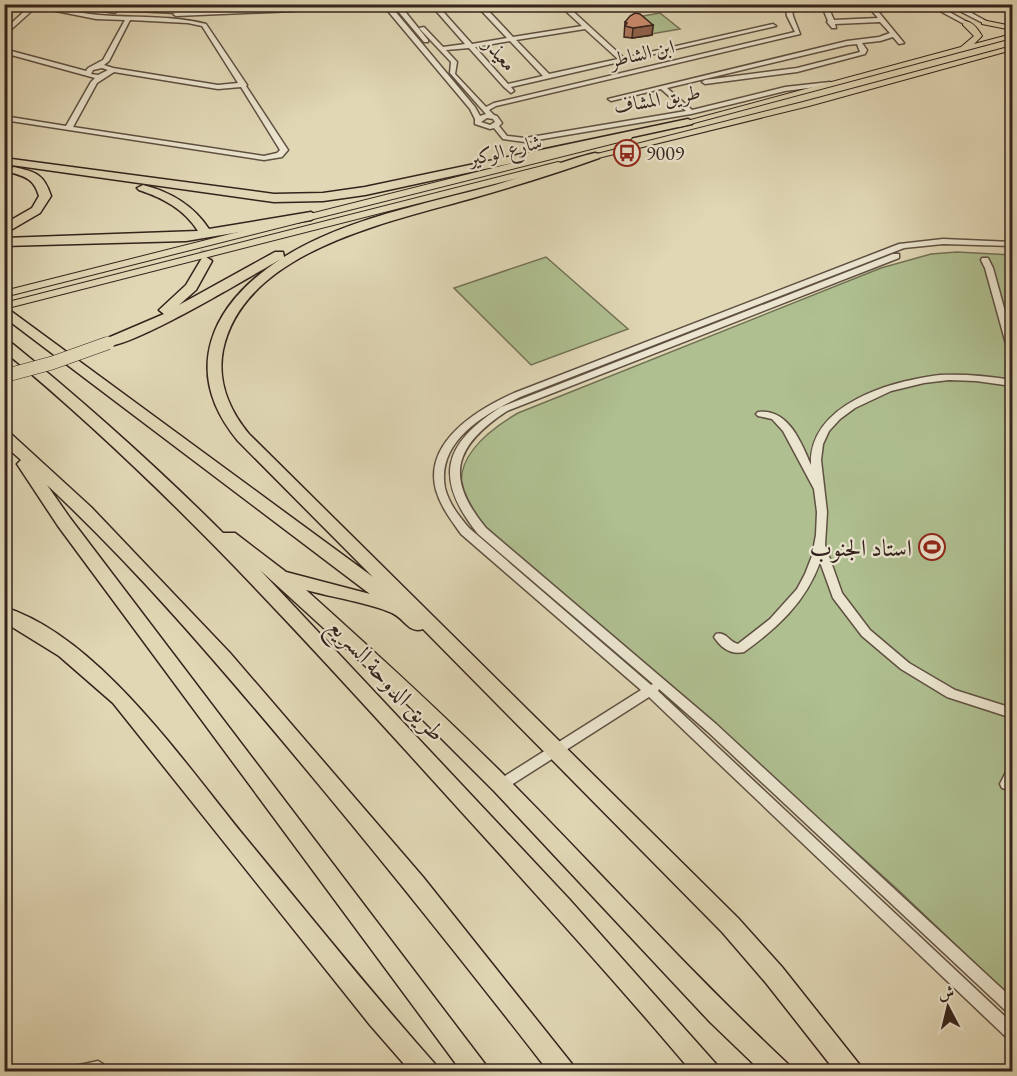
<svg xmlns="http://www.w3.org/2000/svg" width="1017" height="1076" viewBox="0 0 1017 1076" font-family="'EB Garamond',Amiri,serif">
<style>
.green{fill:#afbf90;stroke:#727156;stroke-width:1.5}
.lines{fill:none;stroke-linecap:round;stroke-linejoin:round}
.highway-tunnel{stroke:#beb396;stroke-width:13;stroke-dasharray:13 7;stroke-linecap:butt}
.minor-casing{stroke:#5f5042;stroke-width:3}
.major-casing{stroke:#34231c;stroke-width:2}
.highway-casing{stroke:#34231c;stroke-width:3}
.minor{fill:#ebe5cf;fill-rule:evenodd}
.major{fill:#e0d7b5;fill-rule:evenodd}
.highway{fill:#e0d7b5;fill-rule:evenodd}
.highway-bridge-casing{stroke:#34231c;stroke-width:14;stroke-linecap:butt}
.highway-bridge{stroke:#e0d7b5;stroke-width:13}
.wall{fill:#b07a60;stroke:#34231c;stroke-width:1.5}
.shaded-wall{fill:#90634e;stroke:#34231c;stroke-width:1.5}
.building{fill:#cd8e70;stroke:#34231c;stroke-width:1.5}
.labels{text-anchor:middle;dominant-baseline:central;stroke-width:4.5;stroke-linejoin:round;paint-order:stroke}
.far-street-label{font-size:20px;fill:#34231c;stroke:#ebe5cf}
.far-poi-label{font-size:20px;fill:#34231c;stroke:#ebe5cf;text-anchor:start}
.poi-label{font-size:24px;fill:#34231c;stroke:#ebe5cf;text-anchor:end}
.street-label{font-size:24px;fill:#34231c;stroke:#ebe5cf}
</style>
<rect width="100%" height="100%" fill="#e0d7b5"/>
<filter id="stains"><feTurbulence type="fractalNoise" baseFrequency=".00333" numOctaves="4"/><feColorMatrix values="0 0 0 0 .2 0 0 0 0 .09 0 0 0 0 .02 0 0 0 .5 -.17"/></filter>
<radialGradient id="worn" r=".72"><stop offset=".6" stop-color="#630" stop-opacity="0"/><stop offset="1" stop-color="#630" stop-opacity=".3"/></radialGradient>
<g class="green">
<polygon points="660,13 680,29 651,34 632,18"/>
<path d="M957,252l55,3v743l-116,-110 -169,-152 -33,-23 -214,-191c-4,-7 -10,-13 -13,-20 -21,-40 22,-72 51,-89l363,-145 50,-14z"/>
<polygon points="546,257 628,329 531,365 454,288"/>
</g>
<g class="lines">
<polyline class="highway-tunnel" points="204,231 208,241 206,261"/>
<defs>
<g id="minor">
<path d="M24,4c26,0 50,9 75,11 35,3 72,0 107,9l41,61 -1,1 42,64 -6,7 -18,3 -260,-40v-4l62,10 25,-44 4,-4 -91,-25v-4l82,22 2,-3 15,-8 22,-40 -29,-1 -60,-12 -32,29v-6l26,-24zM130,20l58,3 14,3 36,57 -20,2 -105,-17 -9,-3 5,-4zM102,68l6,2 -10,5 -7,-1 2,-4zM114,72l104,17 23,-2 39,63 -3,3 -13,3 -191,-29 24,-44z"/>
<polygon points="62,4 81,4 106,8 109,6 181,9 183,12 329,4 293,11 176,16 173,14 175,13 117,10 115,13"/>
<polygon points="194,4 170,7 167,5 167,4"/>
<path d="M382,4h7l86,103 5,9 6,-2 -36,-41 1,-11 -32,-34 5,-1 19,20 22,-3 -35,-40h23l-15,2 34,38 35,-6 -32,-34h7l31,33 69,-11 -24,-22h7l59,54 149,-34 3,2 -265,61 3,4 -3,2 -7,-6 -35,-39 -23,2 11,12 -2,12 31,33 8,-4 301,-71 -8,-16 -2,-12h6l2,12 7,18 -304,72 -7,4 5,5 3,1 5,7 -3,3 8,10 18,2 161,-27 -25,-22 -50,12 -3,-2 239,-58 32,-4 11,-4 -10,-11 -45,2 1,4h-4l-5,-6 1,-1 -7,-17h6l7,16 44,-2 -12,-14h6l32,39 -5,1 -6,-7 -13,4 -18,2 5,7 -2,4 -68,18 -92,12 -3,-2 3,-2 92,-12 63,-16 -3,-8 -10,1 -180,43 25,22 93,-23 45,-5 2,1v2l-47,6 -94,23 -166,28 -22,-3 -9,-11 -4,1 -15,-5v-5l-5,-10zM585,29l33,30 -69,15 -33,-34zM510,41l33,35 -35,8 -33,-37zM487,118l6,1 2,3 -5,3 -9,-3z"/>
<polygon points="392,4 399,4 428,40 428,42 424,42"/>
<polygon points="927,4 935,4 969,23 964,24"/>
<polygon points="946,4 955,4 988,22 983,23"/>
<path d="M943,239l69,3v4l-69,-2 -39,4 -384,149c-35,17 -84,44 -75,91 4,16 14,28 24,40l182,157 2,-1 -175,-150c-44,-55 -36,-90 23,-127l392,-153h6v4l-392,153c-53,35 -63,66 -21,117l230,196 296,274v16l-5,-2 -299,-280 -49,-43 -1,2 354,332v17l-5,-2 -358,-341 -144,92 -4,2 -4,-2 -2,-4 2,-4 144,-91 -180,-156c-10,-14 -20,-27 -25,-44 -13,-48 42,-81 78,-97l385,-149z"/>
<polygon points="982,258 988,258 993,268 1012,337 1012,354 1008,351 985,268 981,260"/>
<path d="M940,375c24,-1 48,1 72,5v6l-36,-5 -27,-1 -25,3 -33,8 -36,17 -15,11 -11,12 -6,13 -2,16 6,52 -2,33 17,48 28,37 39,33 46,27 57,18v10l-65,-21 -46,-28 -39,-33 -29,-38 -13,-36c-14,40 -43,66 -76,90 -13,3 -23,-4 -30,-15l2,-3c10,-3 13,8 22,10l32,-25 27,-30 8,-15 7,-18 4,-21 1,-23 -3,-23 -31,-58 -11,-12 -14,-3 -2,-2 2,-2c30,-4 43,30 53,53 -2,-62 81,-84 129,-90z"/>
<polygon points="1012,767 1012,784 1010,788 1006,789 1002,788 1000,784 1008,768"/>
<polygon points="98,1061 103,1064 106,1069 105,1072 68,1072 70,1067"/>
</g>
<g id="major">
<polygon points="982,20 1012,26 1012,30 982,24"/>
<path d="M963,21c9,-1 15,8 19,15l-8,8 38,-10v4l-333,89 -7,-2 289,-78 13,-11 -11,-11z"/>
<polygon points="1012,46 1012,50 809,106 582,162 577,159 803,102"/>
<polygon points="628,134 632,137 631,139 4,297 4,291"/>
<polygon points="558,162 561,163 561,167 4,309 4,303"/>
</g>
<g id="highway">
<polygon points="688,119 693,122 692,124 365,195 323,201 274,202 4,164 4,158 274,194 323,193 365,187"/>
<path d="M595,153l4,1v4c-42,15 -84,28 -126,40 -83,24 -229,52 -250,152 -6,31 6,60 26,84l489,484 44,49 77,97 4,8h-27l-70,-89 -44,-51 -299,-303c-14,5 -19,-11 -31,-16 -22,-10 -61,-16 -86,-23 69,62 137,124 202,189 94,95 183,194 280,285l4,8h-30l-52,-50 -216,-231 -86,-86 -148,-135 309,329 147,165 4,8h-28c-92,-109 -188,-213 -283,-318 -129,-142 -257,-281 -405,-403v-11l5,1c75,61 146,124 214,192h12l51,39 84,22 -366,-277v-11l369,271 -135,-136c-58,-70 -27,-137 43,-182 -27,15 -155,93 -178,87l-2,-3 2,-3 61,-26 -5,-4 27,-25 16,-27 4,-1 6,4 -16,29 -17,15 96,-53h8l1,5c60,-38 142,-53 211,-72 34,-10 66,-24 100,-32z"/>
<path d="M14,167c22,5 30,7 37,29l-11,17 -36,21v-10l28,-16 7,-12c-5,-17 -13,-19 -29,-24l-2,-2z"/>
<path d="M143,185c28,7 50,20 66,44l102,-17 6,4 -6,4 -125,21 -182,5v-8l194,-7c-14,-22 -35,-33 -59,-41l-2,-2z"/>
<path d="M4,431l5,1 82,75 139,146 193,224 149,187 4,8h-27c-83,-107 -167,-212 -254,-316 -78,-93 -158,-187 -248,-271l23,33 415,546 4,8h-27l-404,-546 -41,-62 4,-4 -17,-15z"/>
<path d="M4,607c95,30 180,156 241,230 63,76 124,153 190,227l4,8h-28l-41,-47 -257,-322 -54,-47 -55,-34z"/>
</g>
</defs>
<use href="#minor" class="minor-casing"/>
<use href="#major" class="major-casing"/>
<use href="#highway" class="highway-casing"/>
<use href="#minor" class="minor"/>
<use href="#major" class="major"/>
<use href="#highway" class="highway"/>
<defs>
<polyline id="highway-bridge" points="4,376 52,363 108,343"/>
</defs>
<use href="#highway-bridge" class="highway-bridge-casing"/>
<use href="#highway-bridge" class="highway-bridge"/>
</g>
<polygon class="wall" points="625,22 653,25 652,35 632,38 624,37"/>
<polygon class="shaded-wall" points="653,25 652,35 632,38 633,28"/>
<polygon class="building" points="635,13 640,14 653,25 633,28 625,26 627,23 625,22 630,16"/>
<defs>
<symbol id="bus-ring" viewBox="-11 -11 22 22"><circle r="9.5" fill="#ebe5cf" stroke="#8f2418" stroke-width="1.5"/><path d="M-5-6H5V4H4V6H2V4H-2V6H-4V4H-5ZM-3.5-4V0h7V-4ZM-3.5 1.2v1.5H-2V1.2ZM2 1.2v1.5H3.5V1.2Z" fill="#8f2418"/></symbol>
<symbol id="stadium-ring" viewBox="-11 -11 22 22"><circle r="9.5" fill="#ebe5cf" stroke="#8f2418" stroke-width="1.5"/><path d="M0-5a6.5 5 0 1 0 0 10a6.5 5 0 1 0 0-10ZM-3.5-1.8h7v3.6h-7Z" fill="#8f2418"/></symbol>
</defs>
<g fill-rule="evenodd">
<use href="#bus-ring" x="612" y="138" width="30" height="30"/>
<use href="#stadium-ring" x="917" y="532" width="30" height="30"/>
</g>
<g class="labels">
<g class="far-street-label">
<text transform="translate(642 53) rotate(-13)">ابن الشاطر</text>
<text transform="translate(500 54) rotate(48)">معيذر</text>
<text transform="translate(657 99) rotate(-10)">طريق المشاف</text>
<text transform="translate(505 150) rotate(-14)">شارع الوكير</text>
</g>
<g class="far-poi-label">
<text x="646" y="153">9009</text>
</g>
<g class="poi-label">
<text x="912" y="547">استاد الجنوب</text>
</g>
<g class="street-label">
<text transform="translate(387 679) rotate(47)">طريق الدوحة السريع</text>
</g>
</g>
<rect width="1017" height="1076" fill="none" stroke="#e0d7b5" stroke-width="24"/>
<rect x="6" y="6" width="1005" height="1064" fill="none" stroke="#34231c" stroke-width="3"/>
<rect x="12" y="12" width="993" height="1052" fill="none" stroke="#34231c" stroke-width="1.5"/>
<g transform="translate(948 1007) rotate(353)" stroke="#ebe5cf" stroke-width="4.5" paint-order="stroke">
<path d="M0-4.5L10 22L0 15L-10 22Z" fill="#34231c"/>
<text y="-9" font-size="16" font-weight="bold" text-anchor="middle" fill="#34231c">ش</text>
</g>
<rect width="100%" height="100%" filter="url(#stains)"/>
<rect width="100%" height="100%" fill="url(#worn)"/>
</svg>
